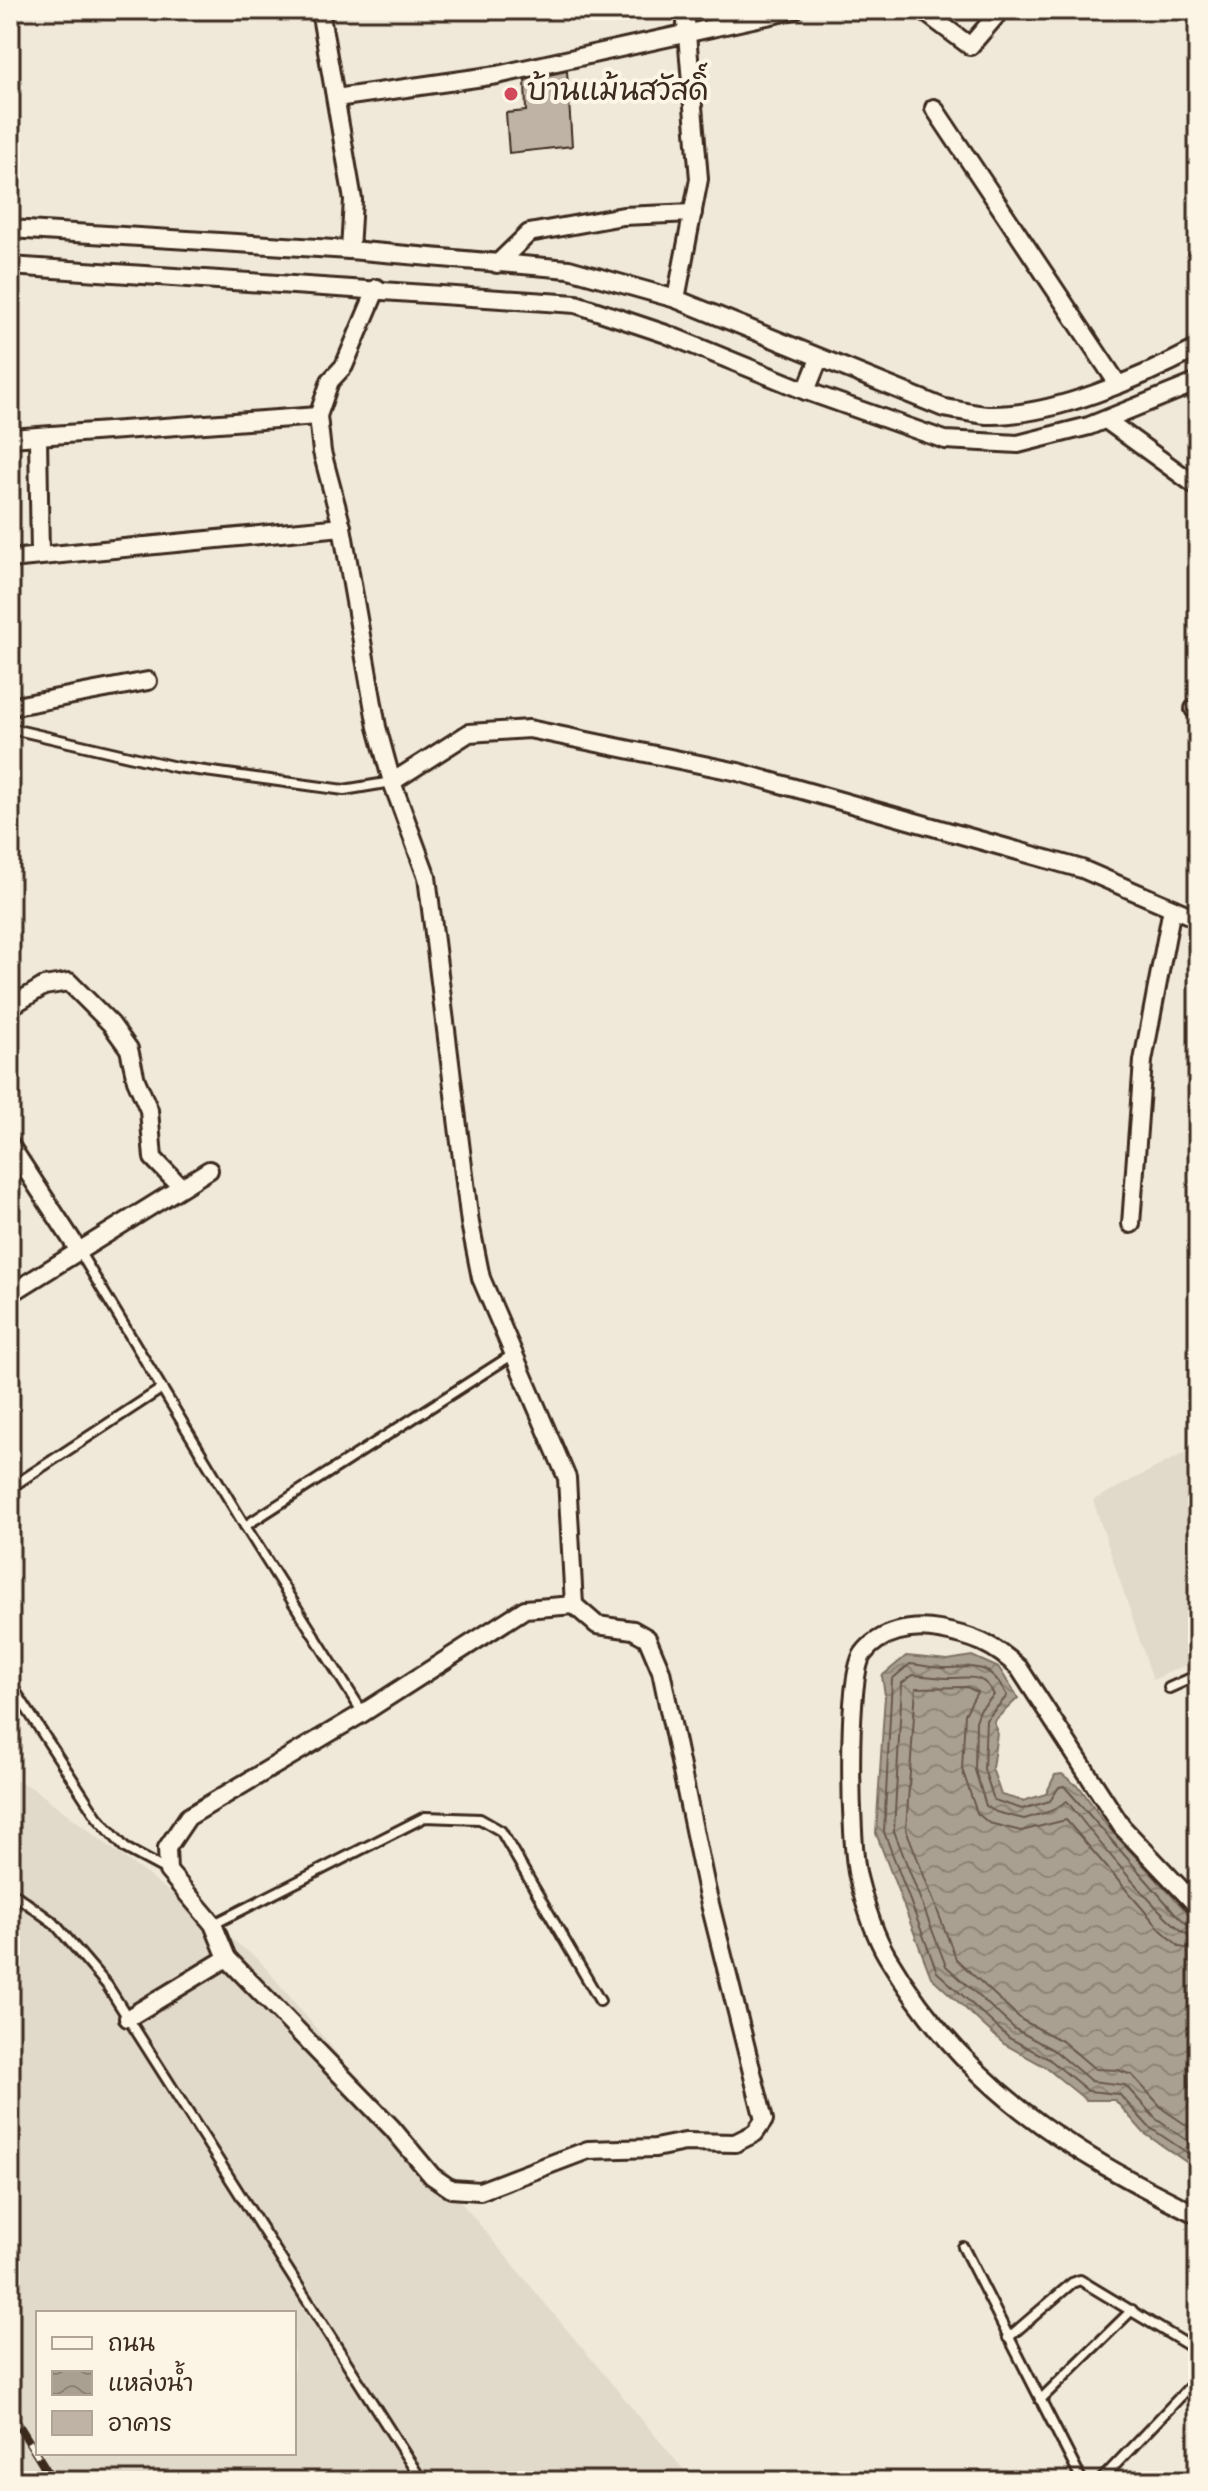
<svg xmlns="http://www.w3.org/2000/svg" width="1208" height="2491" viewBox="0 0 1208 2491" font-family="Dekko,'Playpen Sans Thai',sans-serif">
<style>
.built{fill:#e1d9c9;fill-rule:evenodd}
.water{fill:url(#water-waves);stroke:#7e7163;stroke-width:2}
.lines{fill:none;stroke-linecap:round;stroke-linejoin:round}
.shore{stroke:#67594c;stroke-width:2}
.building{fill:#beb3a4;stroke:#3b2a1e;stroke-width:2}
.service-casing{stroke:#3b2a1e;stroke-width:14}
.minor-casing{stroke:#3b2a1e;stroke-width:22}
.service{stroke:#fcf5e5;stroke-width:8}
.minor{stroke:#fcf5e5;stroke-width:16}
.rail-casing{stroke:#3b2a1e;stroke-width:9}
.rail{stroke:#fcf5e5;stroke-width:6;stroke-dasharray:18;stroke-linecap:butt}
.poi-dot{fill:#d1495b;stroke:#fcf5e5;stroke-width:3}
.labels{text-anchor:middle;dominant-baseline:central;stroke-width:8;stroke-linejoin:round;paint-order:stroke}
.poi-label{font-size:30px;fill:#3b2a1e;stroke:#fcf5e5;text-anchor:start}
</style>
<defs>
<pattern id="water-waves" width="16" height="10" patternUnits="userSpaceOnUse" patternTransform="scale(2)"><rect width="16" height="10" fill="#aaa091"/><path d="M0 5q4-4 8 0t8 0" fill="none" stroke="#8c8376"/></pattern>
</defs>
<rect width="100%" height="100%" fill="#f0e9d9"/>
<filter id="ink" filterUnits="userSpaceOnUse"><feTurbulence type="fractalNoise" baseFrequency=".0125" numOctaves="2"/><feDisplacementMap in="SourceGraphic" scale="16" xChannelSelector="R" yChannelSelector="G"/><feConvolveMatrix kernelMatrix="1 2 1 2 8 2 1 2 1" color-interpolation-filters="sRGB"/></filter>
<g filter="url(#ink)">
<g class="built">
<polygon points="1198,1446 1198,1659 1153,1680 1093,1500"/>
<path d="M10,1778l23,10 226,172 434,521h-683zM38,2313h256v140h-256z"/>
</g>
<polygon class="water" points="906,1656 948,1660 972,1656 999,1668 1018,1698 994,1721 997,1733 992,1768 1001,1795 1023,1801 1046,1794 1055,1775 1062,1774 1081,1789 1107,1826 1198,1924 1198,2170 1144,2133 1115,2100 1086,2100 1044,2066 1004,2044 931,1977 876,1833 885,1695 882,1676"/>
<g class="lines">
<g class="shore">
<path d="M1198,1929l-8,-2 -15,-14 -111,-127 -5,1 -9,14 -28,8 -28,-9 -10,-31 2,-49 21,-24c-15,-31 -27,-30 -58,-28 -12,1 -26,-3 -39,-4l-18,15 -8,153 53,140 72,66 40,21 39,32 31,3 30,33 49,33"/>
<path d="M1198,1939c-24,-1 -112,-113 -131,-138l-16,10 -27,8 -28,-7 -10,-6 -11,-36 1,-49 4,-11 14,-15c-11,-24 -27,-16 -49,-17 -10,-1 -21,-2 -32,-3l-11,8 -8,148 52,135 69,63 40,22 36,30 34,4 31,34 42,29"/>
<polyline points="1198,1951 1180,1947 1160,1929 1066,1820 1021,1831 989,1823 977,1813 962,1769 965,1714 977,1692 967,1687 916,1688 906,1829 956,1959 1022,2020 1062,2041 1095,2069 1118,2070 1132,2075 1164,2110 1198,2133"/>
</g>
</g>
<polygon class="building" points="567,71 572,146 509,153 506,113 526,111 525,80"/>
<g class="lines">
<defs>
<g id="service">
<polyline points="10,734 17,730 176,767 344,790 392,782"/>
<polyline points="79,1251 245,1526 363,1713"/>
<polyline points="10,1488 161,1389"/>
<polyline points="245,1526 512,1355"/>
<polyline points="10,1683 97,1817 125,1848 168,1871"/>
<polyline points="1169,1688 1198,1675"/>
<polyline points="10,1891 54,1923 107,1985 422,2481"/>
<polyline points="214,1924 425,1817 480,1819 501,1831 600,2001"/>
<polyline points="963,2247 1082,2481"/>
<polyline points="1008,2338 1072,2283 1080,2280 1198,2351"/>
<polyline points="1040,2400 1132,2310"/>
<polyline points="1100,2481 1198,2378"/>
</g>
<g id="minor">
<polyline points="320,10 353,200 350,250"/>
<polyline points="922,10 970,46 1001,10"/>
<polyline points="1188,10 1193,10"/>
<polyline points="336,98 497,75 794,10"/>
<polyline points="934,108 1118,384"/>
<path d="M10,229l340,21 219,19 107,30 268,109c14,2 29,6 43,7 65,2 154,-37 211,-67"/>
<polyline points="497,264 529,233 623,216 693,213"/>
<polyline points="10,266 576,304 666,334 806,391 945,440 1018,444 1089,426 1198,382"/>
<polyline points="377,288 344,366 330,381 318,416 322,452 342,527 377,727 392,782 469,733 529,729 738,772 1082,869 1198,919"/>
<polyline points="676,299 699,179 685,10"/>
<polyline points="806,391 819,359"/>
<polyline points="1106,420 1198,487"/>
<polyline points="10,438 318,416"/>
<polyline points="38,438 40,554"/>
<polyline points="10,559 342,527"/>
<polyline points="10,707 148,681"/>
<polyline points="1194,709 1198,710"/>
<polyline points="10,1007 44,986 69,982 111,1024 129,1049 136,1080 149,1110 153,1158 181,1187"/>
<polyline points="10,1145 79,1251"/>
<polyline points="1131,1224 1143,1061 1172,908"/>
<polyline points="10,1294 209,1170"/>
<path d="M1198,1907l-76,-80 -103,-159c-25,-24 -46,-32 -80,-38 -27,-5 -59,1 -76,24 -17,24 -13,190 -5,223 6,24 16,57 29,79 77,130 178,194 311,259"/>
<polyline points="227,1958 392,2128 432,2176 451,2189 480,2191 588,2150 655,2148 685,2142 735,2143 755,2133 764,2120 707,1892 661,1671 647,1638 633,1630 597,1625 574,1605"/>
<polyline points="128,2018 227,1958 213,1924 168,1871 167,1848 188,1817 363,1713 525,1609 574,1605 567,1478 481,1278 470,1223 427,877 392,782"/>
</g>
</defs>
<use href="#service" class="service-casing"/>
<use href="#minor" class="minor-casing"/>
<use href="#service" class="service"/>
<use href="#minor" class="minor"/>
<defs>
<polyline id="rail" points="10,2411 53,2481"/>
</defs>
<use href="#rail" class="rail-casing"/>
<use href="#rail" class="rail"/>
</g>
</g>
<circle class="poi-dot" cx="511" cy="94" r="8"/>
<g class="labels">
<g class="poi-label">
<text x="527" y="94">บ้านแม้นสวัสดิ์</text>
</g>
</g>
<rect width="1208" height="2491" fill="none" stroke="#fcf5e5" stroke-width="40"/>
<rect x="20" y="20" width="1168" height="2451" fill="none" stroke="#3b2a1e" stroke-width="3" filter="url(#ink)"/>
<rect x="36" y="2311" width="260" height="144" fill="#fcf5e5" stroke="#afa495" stroke-width="2"/>
<rect x="52" y="2337" width="40" height="12" fill="#fcf5e5" stroke="#afa495" stroke-width="2"/>
<text x="108" y="2351" font-size="24" fill="#3b2a1e">ถนน</text>
<rect x="52" y="2371" width="40" height="24" fill="url(#water-waves)" stroke="#afa495" stroke-width="2"/>
<text x="108" y="2391" font-size="24" fill="#3b2a1e">แหล่งน้ำ</text>
<rect x="52" y="2411" width="40" height="24" fill="#beb3a4" stroke="#afa495" stroke-width="2"/>
<text x="108" y="2431" font-size="24" fill="#3b2a1e">อาคาร</text>
</svg>
